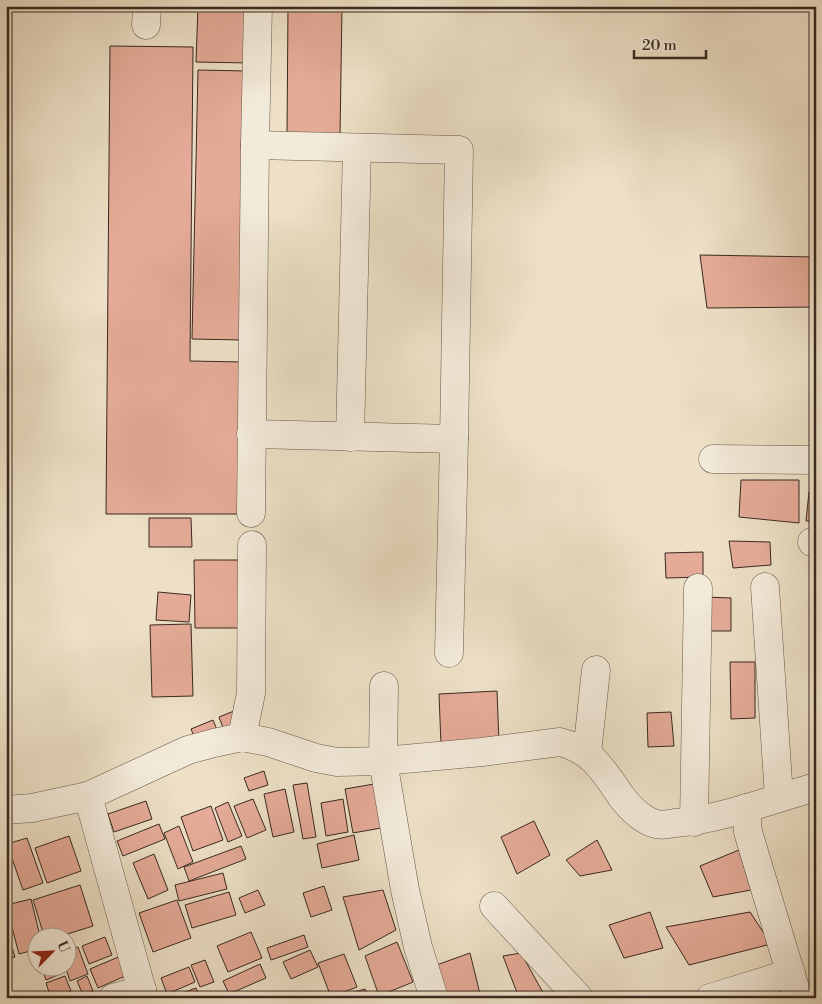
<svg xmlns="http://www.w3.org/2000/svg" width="822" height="1004" viewBox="0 0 822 1004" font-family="'Libre Bodoni',serif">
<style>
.building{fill:#e5ab98;stroke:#392920}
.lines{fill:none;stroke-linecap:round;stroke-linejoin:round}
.minor-casing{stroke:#66574a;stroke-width:29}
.minor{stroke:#f3ebda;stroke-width:28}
</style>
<rect width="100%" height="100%" fill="#ede0c6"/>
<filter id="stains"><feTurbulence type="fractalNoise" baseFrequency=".004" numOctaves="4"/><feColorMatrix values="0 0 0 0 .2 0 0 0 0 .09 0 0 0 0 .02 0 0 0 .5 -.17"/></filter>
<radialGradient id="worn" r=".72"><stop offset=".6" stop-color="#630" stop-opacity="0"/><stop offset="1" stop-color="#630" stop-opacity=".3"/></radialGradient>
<g class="building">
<polygon points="198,6 251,6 250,63 196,62"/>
<polygon points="288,6 342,6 340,136 287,135"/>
<polygon points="110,46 193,47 190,361 243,362 243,514 106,514"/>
<polygon points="198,70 247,71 241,340 192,339"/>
<polygon points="700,255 816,257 816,307 707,308"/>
<polygon points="741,480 799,480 799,523 739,517"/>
<polygon points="809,492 816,492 816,521 806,521"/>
<polygon points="149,518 191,518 192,547 149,547"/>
<polygon points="729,541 770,542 771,565 733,568"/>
<polygon points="703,552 703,577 666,578 665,553"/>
<polygon points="194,560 241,560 241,628 195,628"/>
<polygon points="158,592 191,595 189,622 156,620"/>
<polygon points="704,597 731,598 731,631 704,631"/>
<polygon points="191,624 193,696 152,697 150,625"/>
<polygon points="730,662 755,662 755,718 731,719"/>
<polygon points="497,691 499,743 441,745 439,694"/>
<polygon points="234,711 240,727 225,733 219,717"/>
<polygon points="671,712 674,746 648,747 647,713"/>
<polygon points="213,720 219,735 197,744 191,729"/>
<polygon points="264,771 268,785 249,791 244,778"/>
<polygon points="307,783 316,837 303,839 293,785"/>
<polygon points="380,783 387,827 353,833 345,789"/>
<polygon points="285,789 294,832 273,837 264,794"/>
<polygon points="253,799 266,830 247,838 234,806"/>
<polygon points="343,799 348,832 326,836 321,803"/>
<polygon points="146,801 152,819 114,832 108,814"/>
<polygon points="228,802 242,836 228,842 215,808"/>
<polygon points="211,806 223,840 193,851 181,817"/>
<polygon points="534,821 550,855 517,874 501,837"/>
<polygon points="159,824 165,839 123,856 117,841"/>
<polygon points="179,826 193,862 178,869 164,833"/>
<polygon points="354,835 359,860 322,868 317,844"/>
<polygon points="69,836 81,871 47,883 35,848"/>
<polygon points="27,838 43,883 23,890 7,844"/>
<polygon points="597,840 612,870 580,876 566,860"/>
<polygon points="241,846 246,859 189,881 184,867"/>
<polygon points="739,850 751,890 713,897 700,866"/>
<polygon points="154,854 168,890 148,899 133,863"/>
<polygon points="223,873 227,889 179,901 175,885"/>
<polygon points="80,885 93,926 61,936 44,936 33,900"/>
<polygon points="324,886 332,910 311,917 303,893"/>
<polygon points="258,890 265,905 245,913 239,898"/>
<polygon points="383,890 396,930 359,950 343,897"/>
<polygon points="229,892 236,915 192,928 185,905"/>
<polygon points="31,899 40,936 38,936 38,949 19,954 6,905"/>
<polygon points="177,900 191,938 153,952 139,913"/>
<polygon points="650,912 663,948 624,958 609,925"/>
<polygon points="750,912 771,944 689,965 666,927"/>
<polygon points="6,928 15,957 6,960"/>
<polygon points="251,932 262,958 228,972 217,946"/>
<polygon points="304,935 308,947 271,960 267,948"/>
<polygon points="105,937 112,955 89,964 82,946"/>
<polygon points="397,942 413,982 379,996 365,956"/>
<polygon points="78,947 88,974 70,981 65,966 68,966 68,950"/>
<polygon points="310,950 318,967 291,979 283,962"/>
<polygon points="470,953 480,994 466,998 439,998 431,967"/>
<polygon points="521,953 546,998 519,998 503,956"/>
<polygon points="344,954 357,987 331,997 318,963"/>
<polygon points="123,955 132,973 98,988 90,969"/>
<polygon points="205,960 214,982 200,987 191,965"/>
<polygon points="260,964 266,978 229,994 223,981"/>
<polygon points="41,966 63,966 65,972 46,980"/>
<polygon points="189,967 195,982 167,994 161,978"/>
<polygon points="65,976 71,991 51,998 46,983"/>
<polygon points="87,976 93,991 83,995 77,981"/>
<polygon points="779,987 783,998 753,998"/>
<polygon points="196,988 200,998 169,998"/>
<polygon points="365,989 368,998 353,998 351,993"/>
<polygon points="560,992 566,998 545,996"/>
</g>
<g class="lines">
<defs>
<g id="minor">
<polyline points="146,25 147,6"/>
<polyline points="251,434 454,439 459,150 255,145"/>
<polyline points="350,437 357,148"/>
<polyline points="713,459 816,460"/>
<polyline points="251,513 255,145 258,6"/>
<polyline points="812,542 816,542"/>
<polyline points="765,587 779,797"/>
<polyline points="449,653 454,439"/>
<polyline points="384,686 383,761 405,890 418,947 434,998"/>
<polyline points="242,737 251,693 252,545"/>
<polyline points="587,753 596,670"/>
<polyline points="88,796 144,998"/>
<polyline points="746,808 748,832 798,998"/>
<path d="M6,810l26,-2 56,-12 100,-46 26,-7 28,-6 26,5 48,16 21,4 46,-1 99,-9 78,-10c32,8 43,28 61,54 9,12 20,24 35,28 6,2 13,0 19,-1 48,-4 94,-23 141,-36"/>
<polyline points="694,822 698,588"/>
<polyline points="494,906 579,998"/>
<polyline points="113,998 142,990"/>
<polyline points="710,998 791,973"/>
</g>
</defs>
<use href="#minor" class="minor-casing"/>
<use href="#minor" class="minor"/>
</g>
<rect width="822" height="1004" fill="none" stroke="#ede0c6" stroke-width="25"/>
<rect x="8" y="8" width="807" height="989" fill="none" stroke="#392920" stroke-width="2.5"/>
<rect x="12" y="12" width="797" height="979" fill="none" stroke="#392920"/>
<g transform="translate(52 952) rotate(66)"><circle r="24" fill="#f3ebda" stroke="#a99d90"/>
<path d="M0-4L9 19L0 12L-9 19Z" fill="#8f2418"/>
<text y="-8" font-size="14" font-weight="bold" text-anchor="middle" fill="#392920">U</text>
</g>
<path d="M634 50v8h72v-8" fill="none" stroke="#392920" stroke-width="2.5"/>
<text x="642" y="50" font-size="15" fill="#392920" stroke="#f3ebda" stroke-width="4" paint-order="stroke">20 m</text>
<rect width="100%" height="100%" filter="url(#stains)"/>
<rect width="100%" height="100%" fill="url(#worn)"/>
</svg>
